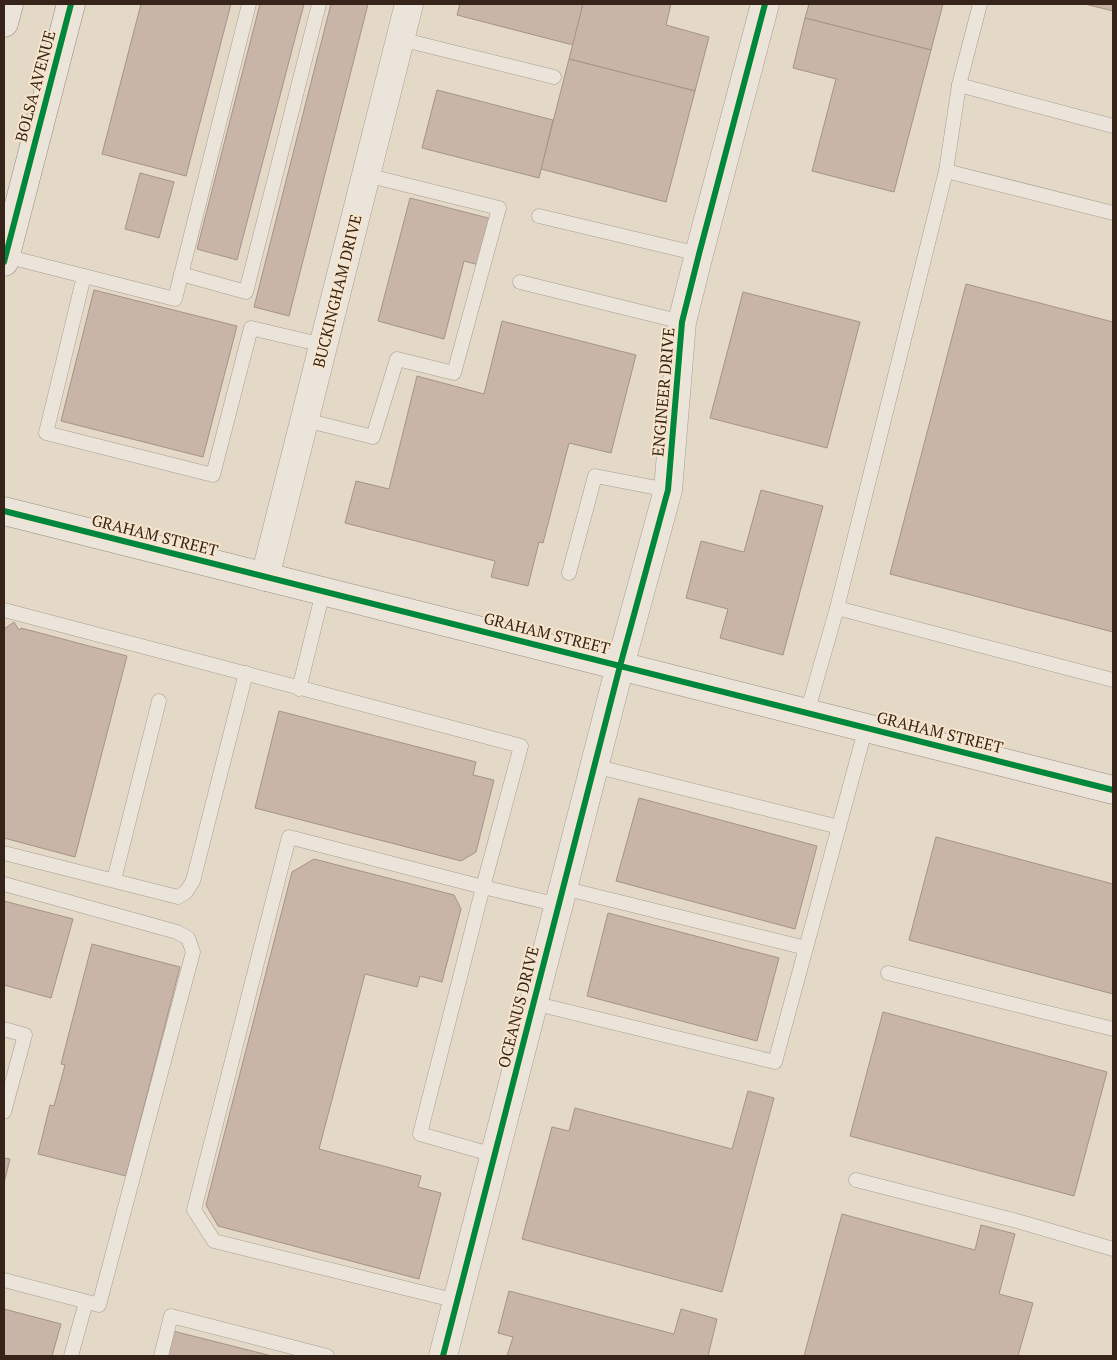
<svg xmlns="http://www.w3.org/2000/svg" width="1117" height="1360" viewBox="0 0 1117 1360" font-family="'PT Serif',serif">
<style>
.building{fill:#c8b5a8;stroke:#a49387}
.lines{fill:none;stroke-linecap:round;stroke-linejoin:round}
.lane-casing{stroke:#a89d91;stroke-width:15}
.street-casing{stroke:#a89d91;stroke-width:29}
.secondary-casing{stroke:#988c81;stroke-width:29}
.lane{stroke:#ebe4da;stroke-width:14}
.street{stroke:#ebe4da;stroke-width:28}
.secondary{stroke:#ebe4da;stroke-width:28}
.cycleway-casing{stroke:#f7e5cb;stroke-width:9}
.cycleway{stroke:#00873e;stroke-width:6}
.labels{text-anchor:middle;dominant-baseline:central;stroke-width:4;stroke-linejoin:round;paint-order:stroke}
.street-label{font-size:16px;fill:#36241a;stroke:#f7e5cb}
</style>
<rect width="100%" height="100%" fill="#e4d8c7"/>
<g class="building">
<polygon points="141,4 231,4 186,176 102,154"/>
<polygon points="260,4 304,4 237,260 197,249"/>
<polygon points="331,4 368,4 289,316 254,307"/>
<polygon points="460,4 583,4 573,45 457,15"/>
<polygon points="583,4 671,4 666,25 709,37 695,91 569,59"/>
<polygon points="809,4 943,4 931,50 805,18"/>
<polygon points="1085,4 1113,4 1113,11"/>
<polygon points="805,18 931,50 894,192 812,171 836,79 793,68"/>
<polygon points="569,59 695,91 666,202 541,169"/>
<polygon points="437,90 553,120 539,178 422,148"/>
<polygon points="140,173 174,182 159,238 125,229"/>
<polygon points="410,198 492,219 479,265 464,261 444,339 378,321"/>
<polygon points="966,284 1113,322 1113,632 890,574"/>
<polygon points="94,290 237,326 203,457 61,421"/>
<polygon points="743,292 860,322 827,448 710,418"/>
<polygon points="502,321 636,355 611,453 569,443 543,543 539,542 528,586 491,577 495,561 345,523 356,481 389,489 417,376 484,394"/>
<polygon points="761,490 823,506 783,655 720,638 728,609 686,598 701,541 744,552"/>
<polygon points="14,622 19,630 21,628 127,656 75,857 4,838 4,629"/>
<polygon points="279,711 476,762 473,775 494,780 476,852 461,861 255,808"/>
<polygon points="639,798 817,846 795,929 616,881"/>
<polygon points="936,837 1113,884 1113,994 909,940"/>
<polygon points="314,859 454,895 461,909 442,982 420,976 417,987 365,974 319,1149 421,1176 418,1187 441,1193 419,1279 218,1226 206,1205 292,872"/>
<polygon points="4,901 73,919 51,998 4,985"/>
<polygon points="608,913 779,958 757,1041 587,996"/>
<polygon points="92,944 180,967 126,1176 38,1154 50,1105 54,1106 65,1065 61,1064"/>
<polygon points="883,1012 1107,1072 1074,1196 850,1136"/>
<polygon points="748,1091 774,1098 722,1292 522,1239 552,1127 569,1131 575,1108 732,1149"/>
<polygon points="4,1158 10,1159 4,1183"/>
<polygon points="842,1214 975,1250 981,1225 1015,1234 999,1294 1033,1303 1018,1356 804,1356"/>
<polygon points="509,1291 674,1334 681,1309 717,1319 708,1356 507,1356 513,1337 498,1333"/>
<polygon points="4,1309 61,1324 52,1356 4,1356"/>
<polygon points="169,1330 272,1356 162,1356"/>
</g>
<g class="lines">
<defs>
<g id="lane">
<polyline points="400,39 554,77"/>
<polyline points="959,85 1113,126"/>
<polyline points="946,171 1113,213"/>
<polyline points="539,216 699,254"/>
<polyline points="5,256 84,276 46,433 213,475 251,328 323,345"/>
<polyline points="181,274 246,292 319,4"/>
<polyline points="84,276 175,299 249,4"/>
<polyline points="520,282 682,322"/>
<polyline points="305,420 373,437 397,359 454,373 499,208 366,175"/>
<polyline points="569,573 595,476 668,490"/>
<polyline points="837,608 1113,680"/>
<polyline points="4,610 521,746 483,887 559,905"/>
<polyline points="299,689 323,592"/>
<polyline points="807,713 837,608 946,171 959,85 980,4"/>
<polyline points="594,766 839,827"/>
<polyline points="4,853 178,897 186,892 193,881 246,673"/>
<polyline points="114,880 159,701"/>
<polyline points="4,884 177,932 188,938 193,952 99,1305 4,1280"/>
<polyline points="563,888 806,948"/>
<polyline points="888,973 1113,1029"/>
<polyline points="533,1003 775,1062 866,727"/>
<polyline points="4,1029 25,1035 4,1112"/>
<polyline points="856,1180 1017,1221 1113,1249"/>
<polyline points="457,1301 214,1241 194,1210 289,837 483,887 420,1134 494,1155"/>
<polyline points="71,1356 86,1302"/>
<polyline points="161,1356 171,1316 327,1356"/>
</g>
<g id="street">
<polyline points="265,577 409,4"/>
<polyline points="443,1356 620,666 668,490 682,322 699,254 765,4"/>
</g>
<g id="secondary">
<polyline points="4,23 9,4"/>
<polyline points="4,262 71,4"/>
<polyline points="4,511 1113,790"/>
</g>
</defs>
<use href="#lane" class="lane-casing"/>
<use href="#street" class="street-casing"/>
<use href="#secondary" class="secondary-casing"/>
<use href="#lane" class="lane"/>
<use href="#street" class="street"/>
<use href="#secondary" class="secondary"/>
<defs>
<g id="cycleway">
<polyline points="4,262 71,4"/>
<polyline points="4,511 1113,790"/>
<polyline points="443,1356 620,666 668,490 682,322 699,254 765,4"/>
</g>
</defs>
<use href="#cycleway" class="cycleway-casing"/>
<use href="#cycleway" class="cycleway"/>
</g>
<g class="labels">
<g class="street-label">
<text transform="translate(35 86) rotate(-75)">BOLSA AVENUE</text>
<text transform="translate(337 291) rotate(-76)">BUCKINGHAM DRIVE</text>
<text transform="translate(663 392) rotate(-85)">ENGINEER DRIVE</text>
<text transform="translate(155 535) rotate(14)">GRAHAM STREET</text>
<text transform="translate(547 633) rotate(14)">GRAHAM STREET</text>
<text transform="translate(940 732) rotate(14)">GRAHAM STREET</text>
<text transform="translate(518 1007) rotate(-76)">OCEANUS DRIVE</text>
</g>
</g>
<rect width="1117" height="1360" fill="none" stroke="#36241a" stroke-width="10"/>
</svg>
